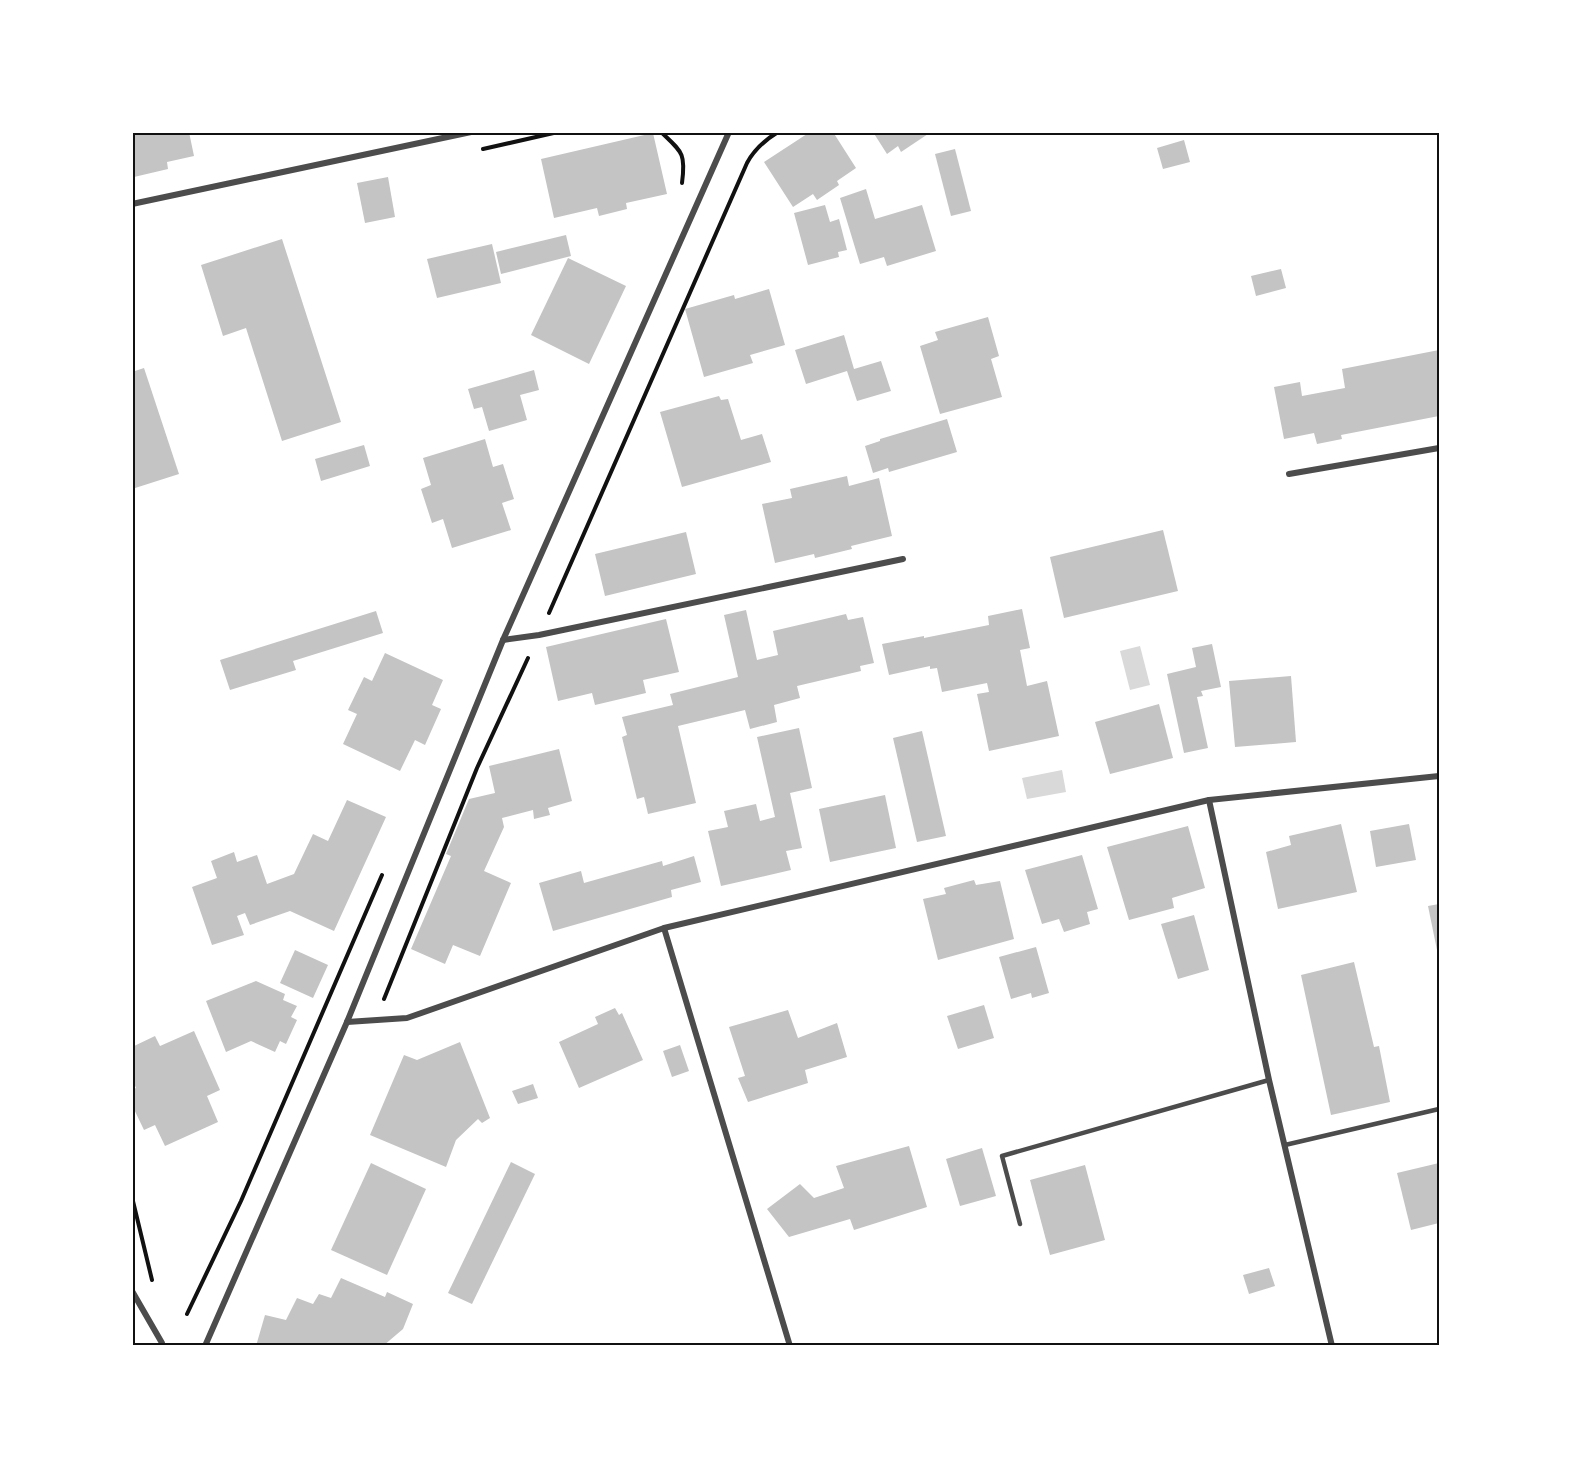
<svg xmlns="http://www.w3.org/2000/svg" width="1571" height="1478" viewBox="0 0 1571 1478" font-family="'IBM Plex Sans',sans-serif">
<style>
.water{fill:#d9d9d9}
.building{fill:#c4c4c4}
.lines{fill:none;stroke-linecap:round;stroke-linejoin:round}
.path{stroke:#111;stroke-width:4}
.service{stroke:#4c4c4c;stroke-width:4.5}
.minor{stroke:#4c4c4c;stroke-width:6}
.neatline{fill:none;stroke:#111;stroke-width:2}
</style>
<rect width="100%" height="100%" fill="#fff"/>
<g class="water">
<polygon points="1140,646 1150,685 1130,690 1120,651"/>
<polygon points="1062,770 1066,792 1027,799 1022,778"/>
</g>
<g class="building">
<polygon points="132,132 189,132 194,156 167,162 168,169 134,177 132,169"/>
<polygon points="810,132 833,132 856,168 837,181 839,185 817,200 813,194 793,207 764,162"/>
<polygon points="873,132 931,132 901,152 898,146 887,154"/>
<polygon points="653,133 667,194 626,203 627,209 599,216 597,208 554,218 541,159"/>
<polygon points="1184,140 1190,162 1163,169 1157,148"/>
<polygon points="955,149 971,211 951,216 935,154"/>
<polygon points="388,177 395,217 365,223 357,183"/>
<polygon points="866,189 875,219 922,205 936,251 887,266 884,257 860,264 840,198"/>
<polygon points="825,205 830,222 839,219 847,250 838,252 839,257 808,265 794,213"/>
<polygon points="566,235 571,256 501,274 496,252"/>
<polygon points="282,239 341,422 282,441 246,328 223,336 201,265"/>
<polygon points="492,244 501,283 437,298 427,259"/>
<polygon points="568,258 626,286 589,364 531,335"/>
<polygon points="1281,269 1286,288 1256,296 1251,276"/>
<polygon points="769,289 785,345 750,355 753,363 704,377 685,309 734,295 735,299"/>
<polygon points="988,317 999,356 991,359 1002,397 940,414 920,346 938,340 935,332"/>
<polygon points="844,335 854,369 881,361 891,391 857,401 847,371 806,384 795,350"/>
<polygon points="1439,350 1439,416 1341,435 1342,439 1317,444 1314,433 1284,439 1274,387 1300,382 1302,396 1345,388 1342,369"/>
<polygon points="144,368 179,474 132,489 132,372"/>
<polygon points="534,370 539,390 520,395 527,420 489,431 482,407 474,409 468,389"/>
<polygon points="719,396 721,400 728,399 741,440 762,434 771,462 682,487 660,412"/>
<polygon points="947,419 957,452 889,472 888,468 873,473 865,446 880,441 880,439"/>
<polygon points="485,439 493,467 503,464 514,499 502,503 511,530 452,548 443,519 432,523 421,489 431,485 423,458"/>
<polygon points="364,445 370,466 321,481 315,459"/>
<polygon points="847,476 849,486 879,478 892,536 851,546 852,549 815,558 814,554 775,563 762,504 792,498 790,489"/>
<polygon points="1163,530 1178,591 1064,618 1050,557"/>
<polygon points="686,532 696,574 605,596 595,554"/>
<polygon points="1022,609 1030,648 1020,650 1027,686 1047,681 1059,736 989,751 977,694 989,692 987,683 942,692 937,668 930,669 930,666 889,675 882,644 924,636 924,638 989,625 988,616"/>
<polygon points="746,610 757,660 778,655 773,631 846,614 848,620 863,617 874,663 860,666 861,671 797,686 800,698 774,705 777,722 750,729 745,710 678,726 696,803 648,814 644,797 637,799 622,737 627,735 622,717 673,705 670,694 738,677 724,615"/>
<polygon points="376,611 383,633 293,661 296,670 230,690 220,660"/>
<polygon points="666,619 679,672 643,680 646,693 595,705 592,693 558,701 546,647"/>
<polygon points="1212,644 1221,687 1201,691 1203,696 1197,697 1208,748 1184,753 1167,674 1196,667 1192,648"/>
<polygon points="385,653 443,680 432,705 441,709 425,745 415,740 400,771 343,744 357,714 348,710 364,677 372,681"/>
<polygon points="1291,676 1296,742 1235,747 1229,681"/>
<polygon points="1159,704 1173,758 1110,774 1095,722"/>
<polygon points="799,728 812,788 790,793 802,848 786,851 791,870 721,886 708,831 728,827 724,811 756,804 760,821 775,817 757,737"/>
<polygon points="922,731 946,836 917,842 893,738"/>
<polygon points="559,749 572,801 548,808 550,815 534,819 533,810 502,818 504,827 484,871 511,883 480,956 453,945 445,964 411,949 451,856 446,854 469,799 495,793 489,766"/>
<polygon points="885,795 896,848 830,862 819,809"/>
<polygon points="347,800 386,817 334,931 290,911 250,925 245,913 237,916 244,935 212,945 192,887 217,878 211,861 234,852 237,862 257,855 267,884 294,874 313,834 328,841"/>
<polygon points="1341,824 1357,892 1278,909 1266,852 1291,845 1289,836"/>
<polygon points="1409,824 1416,860 1376,867 1370,831"/>
<polygon points="1188,826 1205,888 1172,898 1174,908 1129,920 1107,847"/>
<polygon points="1082,855 1098,909 1087,912 1090,924 1064,932 1059,919 1042,924 1025,870"/>
<polygon points="694,856 701,882 671,890 672,897 553,931 539,883 581,871 584,883 662,861 663,866"/>
<polygon points="974,880 976,885 1000,881 1014,939 938,960 923,899 946,894 944,888"/>
<polygon points="1439,904 1439,955 1438,955 1428,906"/>
<polygon points="1194,915 1209,970 1178,979 1161,924"/>
<polygon points="1036,947 1049,993 1032,998 1031,993 1011,999 999,957"/>
<polygon points="295,950 328,965 313,998 280,983"/>
<polygon points="1354,962 1374,1047 1379,1046 1390,1102 1331,1115 1301,975"/>
<polygon points="256,981 285,994 283,1000 297,1006 291,1017 297,1020 286,1044 280,1041 275,1052 251,1041 226,1052 206,1001"/>
<polygon points="984,1005 994,1038 958,1049 947,1016"/>
<polygon points="615,1008 619,1015 622,1013 643,1060 579,1088 559,1042 598,1024 595,1017"/>
<polygon points="788,1010 798,1038 837,1023 847,1057 805,1070 808,1083 748,1102 738,1078 745,1076 729,1027"/>
<polygon points="194,1031 220,1090 207,1096 218,1122 165,1146 155,1125 144,1130 132,1105 132,1090 136,1088 132,1079 132,1047 155,1036 160,1046"/>
<polygon points="460,1042 490,1118 482,1123 478,1119 456,1140 446,1167 370,1135 404,1055 417,1060"/>
<polygon points="680,1045 689,1071 672,1077 663,1051"/>
<polygon points="533,1084 538,1098 518,1104 512,1091"/>
<polygon points="909,1146 927,1207 854,1230 850,1219 789,1237 767,1209 800,1184 814,1198 844,1188 836,1166"/>
<polygon points="982,1148 996,1196 960,1206 946,1159"/>
<polygon points="511,1162 535,1174 472,1304 448,1293"/>
<polygon points="371,1163 426,1189 387,1275 331,1250"/>
<polygon points="1439,1163 1439,1223 1411,1230 1397,1173"/>
<polygon points="1085,1165 1105,1240 1050,1255 1030,1180"/>
<polygon points="1269,1268 1275,1286 1249,1294 1243,1275"/>
<polygon points="341,1278 385,1297 387,1292 413,1304 403,1329 383,1346 256,1346 265,1315 286,1320 297,1298 313,1304 319,1294 331,1298"/>
</g>
<g class="lines">
<g class="path">
<path d="M661,132c21,20 25,21 21,51"/>
<polyline points="483,149 558,132"/>
<path d="M549,613l198,-450c7,-13 18,-23 31,-31"/>
<polyline points="384,999 477,768 528,658"/>
<polyline points="132,1197 152,1280"/>
<polyline points="187,1314 241,1201 382,875"/>
</g>
<g class="service">
<polyline points="1285,1145 1439,1109"/>
<polyline points="1020,1224 1002,1156 1269,1080"/>
</g>
<g class="minor">
<polyline points="132,204 471,132"/>
<polyline points="1289,474 1439,448"/>
<polyline points="503,640 539,635 903,559"/>
<polyline points="1209,800 1269,1080 1332,1346"/>
<polyline points="664,928 790,1346"/>
<polyline points="347,1022 407,1018 664,928 1209,800 1439,776"/>
<polyline points="132,1291 162,1343 162,1346"/>
<polyline points="205,1346 347,1022 503,640 729,132"/>
</g>
</g>
<rect width="1571" height="1478" fill="none" stroke="#ffffff" stroke-width="267"/>
<rect x="134" y="134" width="1304" height="1210" class="neatline"/>
</svg>
